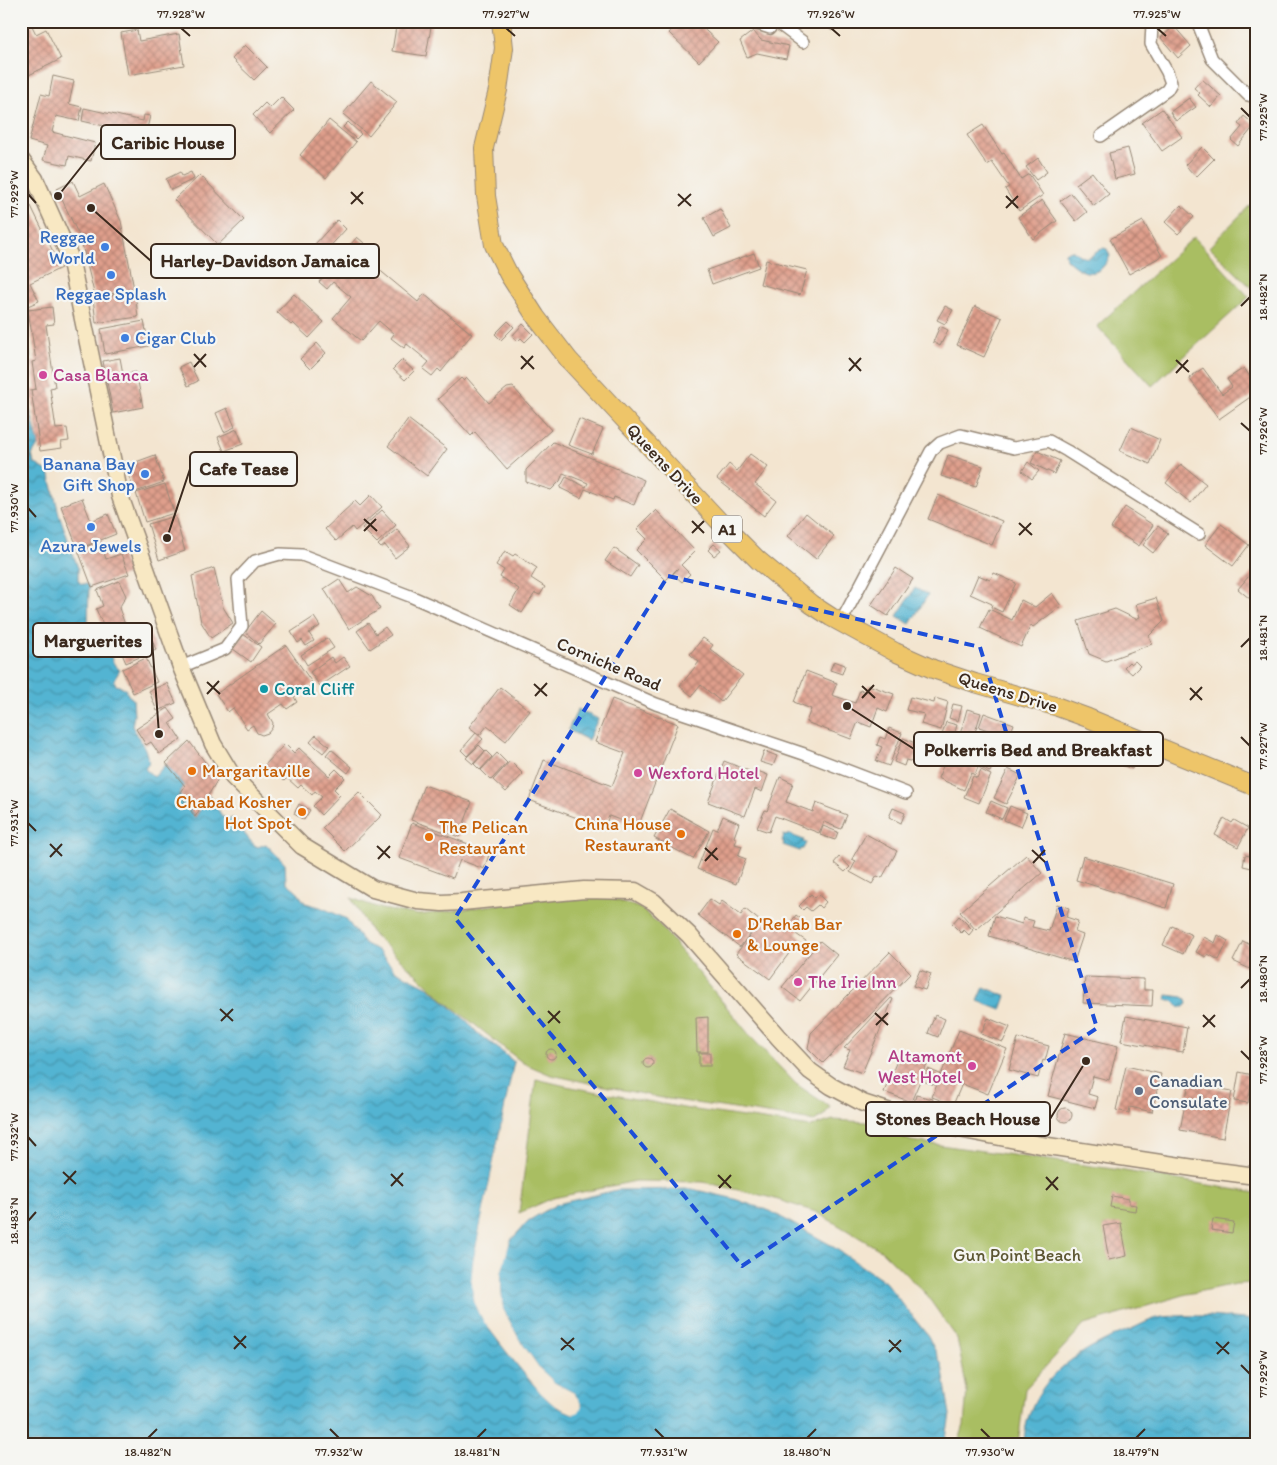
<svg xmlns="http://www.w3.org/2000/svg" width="1277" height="1465" viewBox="0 0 1277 1465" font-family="Itim,sans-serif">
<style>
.park{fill:#a9be62;stroke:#727440}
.water{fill:url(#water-waves);stroke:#476f78}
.pier{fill:#f3e5d0}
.building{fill:url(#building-cross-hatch)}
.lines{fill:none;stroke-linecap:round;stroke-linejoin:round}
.street-casing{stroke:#978877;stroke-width:14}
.secondary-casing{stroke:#978877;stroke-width:19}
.primary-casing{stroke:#978877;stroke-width:20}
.street{stroke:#fff;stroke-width:11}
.secondary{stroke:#f8e8c3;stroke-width:16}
.primary{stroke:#eec569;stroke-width:18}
.marked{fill:none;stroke:#1d4ed8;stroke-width:4;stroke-dasharray:10 6;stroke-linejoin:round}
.ticks{fill:none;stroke:#3b2a1e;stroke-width:2}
.shop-dot{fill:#3f7fe0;stroke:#f6f6f2;stroke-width:2}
.hotel-dot{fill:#d1479c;stroke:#f6f6f2;stroke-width:2}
.culture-dot{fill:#0f9aa8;stroke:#f6f6f2;stroke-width:2}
.food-dot{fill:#e8710a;stroke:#f6f6f2;stroke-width:2}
.service-dot{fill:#5c6f8a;stroke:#f6f6f2;stroke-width:2}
.labels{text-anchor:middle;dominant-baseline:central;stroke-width:4.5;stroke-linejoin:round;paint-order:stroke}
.shield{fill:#f6f6f2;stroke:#73675e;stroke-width:1}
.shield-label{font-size:16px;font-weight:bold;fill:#3b2a1e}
.shop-label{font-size:18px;fill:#366cbe;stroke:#f6f6f2;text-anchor:end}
.hotel-label{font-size:18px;fill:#b23c85;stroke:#f6f6f2;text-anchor:start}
.street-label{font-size:18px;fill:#3b2a1e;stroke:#f6f6f2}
.culture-label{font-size:18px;fill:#0d838f;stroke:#f6f6f2;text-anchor:start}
.food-label{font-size:18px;fill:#c56008;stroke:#f6f6f2;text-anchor:start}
.service-label{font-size:18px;fill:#4e5e75;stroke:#f6f6f2;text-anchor:start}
.park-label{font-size:18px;fill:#5c5632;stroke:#f6f6f2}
.leader{fill:none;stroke:#3b2a1e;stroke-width:2}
.callout-dot{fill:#3b2a1e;stroke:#f6f6f2;stroke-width:2}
.callout{fill:#f6f6f2;stroke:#3b2a1e;stroke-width:2}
.callout-label{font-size:19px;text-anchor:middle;font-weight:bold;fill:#3b2a1e}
.neatline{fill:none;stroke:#3b2a1e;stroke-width:2}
.ticks-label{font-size:12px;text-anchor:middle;fill:#3b2a1e}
</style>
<defs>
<pattern id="water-waves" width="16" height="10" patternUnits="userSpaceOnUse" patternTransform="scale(1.25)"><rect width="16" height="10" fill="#53b4d2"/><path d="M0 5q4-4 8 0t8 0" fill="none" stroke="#4693aa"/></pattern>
<pattern id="building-cross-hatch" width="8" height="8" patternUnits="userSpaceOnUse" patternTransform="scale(1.25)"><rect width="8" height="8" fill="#df9f8c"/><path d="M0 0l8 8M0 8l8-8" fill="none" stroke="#b68272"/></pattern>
</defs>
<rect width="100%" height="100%" fill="#f6f6f2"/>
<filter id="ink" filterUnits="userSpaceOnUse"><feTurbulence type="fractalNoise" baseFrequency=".02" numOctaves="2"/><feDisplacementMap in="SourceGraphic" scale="10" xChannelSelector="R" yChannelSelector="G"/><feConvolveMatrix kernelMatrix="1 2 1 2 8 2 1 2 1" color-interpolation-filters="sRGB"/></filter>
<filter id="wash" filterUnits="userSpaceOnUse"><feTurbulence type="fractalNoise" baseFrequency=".0096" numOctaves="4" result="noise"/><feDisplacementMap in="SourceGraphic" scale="20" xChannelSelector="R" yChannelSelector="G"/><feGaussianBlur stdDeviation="1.12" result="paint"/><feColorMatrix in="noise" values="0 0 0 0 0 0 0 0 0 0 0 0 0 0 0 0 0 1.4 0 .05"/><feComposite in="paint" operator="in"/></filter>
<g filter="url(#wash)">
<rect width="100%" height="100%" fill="#f3e5d0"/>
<g class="park">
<polygon points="1256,199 1256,292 1209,247"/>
<polygon points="1194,237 1249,297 1152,386 1097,326"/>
<polygon points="584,893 608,897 640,908 659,924 752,1038 796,1084 830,1107 824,1115 814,1121 662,1098 551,1075 523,1063 445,1001 371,932 351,898 382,909 419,915"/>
<polygon points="536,1079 566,1086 689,1109 811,1127 833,1120 866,1122 911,1141 1113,1169 1256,1193 1256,1283 1236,1284 1187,1294 1084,1325 1025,1389 1018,1444 958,1444 964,1425 967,1390 957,1338 925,1293 882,1251 816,1212 769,1197 703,1182 636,1181 553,1198 519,1213"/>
</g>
<g class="water">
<path d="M1103,248l4,1 3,7c-12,25 -28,18 -44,3l-1,-6 5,-3c5,1 6,3 11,6 8,5 14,-4 22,-8z"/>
<path d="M26,338l4,16 -1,53 10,37 -7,11 2,8 15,9 10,42 19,54v12l3,4h6l2,3 -1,36 4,5 12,5 -2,6c1,4 6,8 7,11 3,9 3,14 11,20l-6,10 2,5 9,3 3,7 5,4 1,16 -2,11 13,23 4,13 -4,7 9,8 12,-13 18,22 -5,8 16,24 14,-23 13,21 6,4 5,-2c7,8 17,26 25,29l8,-3 19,20 1,18 10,8 9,13 15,4 25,11 20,26 12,6 19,21 32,16 40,35 13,15 7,3 26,22 -41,200c-1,14 -2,28 2,42 5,18 63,89 78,100 6,5 14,7 21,10l8,-8 -8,-13 -19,-10 -15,-14 -21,-30 -16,-30 -2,-19v-16l4,-18 5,-15 18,-20 29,-17 60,-14 75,-1 39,9 39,13 59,33 56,38 43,54 14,29 8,50 -5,29h-924v-1105z"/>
<polygon points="915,588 928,595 910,624 897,616"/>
<polygon points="578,709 598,719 588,740 568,730"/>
<polygon points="788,834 804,840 803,842 806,843 803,849 801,849 800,851 783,845 784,842 782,841 784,835 787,836"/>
<polygon points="984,987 1006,996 1001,1010 978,1001"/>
<polygon points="1167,995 1183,997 1186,999 1187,1004 1184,1007 1180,1007 1173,1001 1166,1000"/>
<path d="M1209,1316l47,4v124h-232c2,-63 55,-95 107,-115 10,-4 21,-11 32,-12 15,-2 31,-1 46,-1z"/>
</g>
<polygon class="pier" points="514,1065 517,1066 475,1262 474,1283 477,1304 486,1320 542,1392 555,1403 568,1410 574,1412 577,1410 579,1406 577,1401 572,1395 554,1385 538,1370 517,1341 501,1310 498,1291 499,1274 502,1256 511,1237 501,1274 501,1290 503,1309 519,1339 540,1369 555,1383 574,1393 579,1400 582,1406 579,1412 574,1414 554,1405 541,1393 484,1322 475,1305 471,1283 473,1262"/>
<g id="blocks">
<g class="building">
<polygon points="397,21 432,21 426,56 392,51"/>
<polygon points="680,21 695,21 718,42 699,62 669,33"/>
<polygon points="824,21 841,21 832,31 822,23"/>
<polygon points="30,22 36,34 46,29 61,59 21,79 21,26"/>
<polygon points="1174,26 1191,46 1178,58 1161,38"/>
<polygon points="137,30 139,41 179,34 184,65 128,75 121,33"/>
<polygon points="753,31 761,40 789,46 786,59 757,53 747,57 740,41"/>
<polygon points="245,45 267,67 254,80 232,59"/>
<polygon points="53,76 74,81 69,104 82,107 79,121 56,116 52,132 95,143 91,161 69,156 67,165 43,160 47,146 29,141 41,94 49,96"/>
<polygon points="1202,79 1221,96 1211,107 1198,95 1200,93 1194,88"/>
<polygon points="371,81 397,102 369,136 343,114"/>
<polygon points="281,97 294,110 270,133 253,115 265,103 270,108"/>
<polygon points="1189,98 1196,107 1176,121 1170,112"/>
<polygon points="84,108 143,121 144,115 150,116 144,141 120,136 122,130 82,121"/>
<polygon points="1162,109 1182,137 1162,151 1142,123"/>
<polygon points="1244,116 1255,125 1238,146 1231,140 1242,127 1238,124"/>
<polygon points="329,120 356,142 326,178 300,155"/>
<polygon points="348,122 361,134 356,139 343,127"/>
<polygon points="983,125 1002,154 1004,153 1021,179 1029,174 1043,195 1019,211 1005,189 1009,187 992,162 987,165 967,135"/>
<polygon points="1202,147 1214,159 1196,177 1185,165"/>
<polygon points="1128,148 1135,174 1115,179 1109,153"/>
<polygon points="1038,158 1047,172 1036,180 1026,167"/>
<polygon points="180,172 182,176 191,172 194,179 171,190 166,179"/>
<polygon points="1092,172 1109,194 1094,206 1076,184"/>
<polygon points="200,175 244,220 218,245 174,200"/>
<polygon points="73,181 80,196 104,184 121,221 134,289 95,297 81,240 57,189"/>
<polygon points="1071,193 1087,212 1076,221 1060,201"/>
<polygon points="1042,200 1057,221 1033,239 1018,217"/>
<polygon points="1181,205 1194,217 1178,234 1165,222"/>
<polygon points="31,206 61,268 30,283 39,301 21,309 21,211"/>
<polygon points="720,209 731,228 714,237 704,218"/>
<polygon points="337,220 346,229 325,252 315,244"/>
<polygon points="1143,221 1162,256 1129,274 1110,239"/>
<polygon points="357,237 378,255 371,263 418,302 424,294 472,334 441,372 438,369 432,376 423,369 429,362 407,344 404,348 391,338 394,334 379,321 361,341 333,318 351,297 333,282 327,289 319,282"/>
<polygon points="754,253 759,267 712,284 707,270"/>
<polygon points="766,260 807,270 800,295 760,284"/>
<polygon points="135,292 138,317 96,323 93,298"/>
<polygon points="294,294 324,322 309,338 293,323 291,325 277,312"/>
<polygon points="945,306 953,310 945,324 937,320"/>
<polygon points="975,306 1002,318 984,357 957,345"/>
<polygon points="52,307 54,324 46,325 55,387 50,388 56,429 67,428 69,441 61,442 62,448 40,451 31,390 36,389 32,362 36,361 28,310"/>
<polygon points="144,321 149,346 105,354 101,329"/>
<polygon points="508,321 514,327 501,340 495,334"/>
<polygon points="523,324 533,334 525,342 521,338 518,341 512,336"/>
<polygon points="940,326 948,330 940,346 933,342"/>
<polygon points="317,343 326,353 310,369 300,359"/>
<polygon points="120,358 123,374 136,372 143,407 113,413 103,361"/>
<polygon points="402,360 414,371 405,380 393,369"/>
<polygon points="189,362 198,381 188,386 179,367"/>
<polygon points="1203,368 1222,394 1232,387 1227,379 1244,368 1256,385 1256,393 1219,419 1189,378"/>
<polygon points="461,378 464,381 467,378 489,403 507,388 513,387 551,430 507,469 475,432 471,436 438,399"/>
<polygon points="227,408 235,427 224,432 216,413"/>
<polygon points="408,419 447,449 427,476 388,446"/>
<polygon points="579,419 603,429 592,454 568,445"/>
<polygon points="1131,427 1160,440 1150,464 1120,451"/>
<polygon points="237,429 243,444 224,451 218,437"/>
<polygon points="553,442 644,480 634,505 614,497 613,500 585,489 581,498 560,488 566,477 586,487 588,483 563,473 560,481 551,490 526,482 526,470"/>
<polygon points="1037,451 1060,461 1054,474 1031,463"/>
<polygon points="750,454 768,467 755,484 776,500 764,516 717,479 729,464 737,471"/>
<polygon points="155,455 164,482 135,492 125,466"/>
<polygon points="948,455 983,466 976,487 941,476"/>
<polygon points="1028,462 1039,471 1032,479 1022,471"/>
<polygon points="1181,464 1206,484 1191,503 1166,483"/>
<polygon points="165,484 174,513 145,522 136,493"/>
<polygon points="371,495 382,507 355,531 352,527 336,541 325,529 355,501 360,506"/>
<polygon points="938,495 1002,521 992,545 928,519"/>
<polygon points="82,498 91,521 108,514 116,534 78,549 61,506"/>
<polygon points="1125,507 1153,525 1139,546 1111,528"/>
<polygon points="382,510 396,525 377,543 362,528"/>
<polygon points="656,510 695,551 681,565 690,574 682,582 673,574 678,568 666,580 636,550 647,539 637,529"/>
<polygon points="806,513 834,536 816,559 788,536"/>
<polygon points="175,516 185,551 159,560 148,524"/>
<polygon points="1221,524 1249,545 1233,566 1205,545"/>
<polygon points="1158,526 1168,534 1153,553 1143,545"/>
<polygon points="397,529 410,546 395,558 385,545 381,548 378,545"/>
<polygon points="100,541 106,559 121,554 129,574 92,587 78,550"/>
<polygon points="714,544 721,550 714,556 708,550"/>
<polygon points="614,548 638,565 630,577 605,561"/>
<polygon points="505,551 513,556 515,554 537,568 531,578 545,587 540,595 535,593 522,613 510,605 519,589 500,577 504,570 496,565"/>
<polygon points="214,568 223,607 233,623 211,638 201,622 192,576"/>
<polygon points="896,568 913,579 888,616 871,605"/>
<polygon points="1254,570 1256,571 1256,604 1238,589"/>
<polygon points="994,573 1016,583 1002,612 991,607 992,604 970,594 978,575 990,580"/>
<polygon points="339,579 348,593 357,587 372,596 380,609 349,629 324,589"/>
<polygon points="119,581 126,596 119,608 128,633 113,639 109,628 103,625 96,609 103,606 97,590"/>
<polygon points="1052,593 1061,606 1033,627 1031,625 1021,647 980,628 989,609 1012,620 1021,600 1035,607"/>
<polygon points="1156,598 1164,621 1149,636 1152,644 1106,661 1089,654 1078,621 1115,609 1136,619 1140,617 1136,604"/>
<polygon points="261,611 276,624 259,644 245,632"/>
<polygon points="314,617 320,626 309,633 314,641 306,646 302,640 298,643 291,632"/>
<polygon points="368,623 376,634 385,627 391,635 370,649 357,631"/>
<polygon points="147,627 156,650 126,663 116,640"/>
<polygon points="243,634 261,647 251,662 233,649"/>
<polygon points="327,638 334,648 307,665 301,655"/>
<polygon points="703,638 713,645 710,649 743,675 721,702 701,685 692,696 680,686 699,662 690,654"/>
<polygon points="286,645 313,684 294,697 297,702 287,709 283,704 268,714 273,723 272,728 268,733 262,735 257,733 253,725 247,729 233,708 228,712 216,694"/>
<polygon points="331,657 335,663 343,657 350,666 320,686 310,672"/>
<polygon points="146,658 157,682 133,693 122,669"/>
<polygon points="834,661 845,665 842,674 830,670"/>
<polygon points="1135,661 1140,666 1132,674 1124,667 1129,662 1131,664"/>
<polygon points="806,671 837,683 832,695 855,703 860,690 866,692 868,685 894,694 887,712 878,708 871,727 858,722 851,739 806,722 811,709 794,702"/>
<polygon points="167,683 176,703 157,711 149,691"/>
<polygon points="500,687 530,711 506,741 487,726 480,735 469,727"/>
<polygon points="910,697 934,703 935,698 948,702 941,730 921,724 924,714 906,710"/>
<polygon points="612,699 678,724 638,827 609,816 604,828 529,800 544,760 612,786 625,753 595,742"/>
<polygon points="953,704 962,706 958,721 949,718"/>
<polygon points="168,708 176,719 170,723 181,740 159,754 151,742 146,745 136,729"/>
<polygon points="967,709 981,713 972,742 959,738"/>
<polygon points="984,713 1014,724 1009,737 979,727"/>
<polygon points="946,722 957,725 953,739 942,735"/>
<polygon points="889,728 902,733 889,766 876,761 882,747 877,745 880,737 885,739"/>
<polygon points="476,733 483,739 467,756 461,750"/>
<polygon points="316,735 329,746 323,753 310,742"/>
<polygon points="903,738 920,745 913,762 906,760 904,766 894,762"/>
<polygon points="925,738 938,744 928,767 915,762"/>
<polygon points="189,741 218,779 195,817 180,794 185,786 166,763"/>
<polygon points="1105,743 1137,756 1132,769 1100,757"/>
<polygon points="285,744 294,753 299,748 329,776 336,769 345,778 334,789 340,795 321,815 313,806 322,797 315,791 312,795 301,785 298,788 287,778 284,781 275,772 271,776 262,768"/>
<polygon points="479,745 485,751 473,764 466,758"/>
<polygon points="952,745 994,763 990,772 978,767 975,775 971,773 964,790 938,778"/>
<polygon points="331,749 352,767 348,773 326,755"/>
<polygon points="486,751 492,757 480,770 474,764"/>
<polygon points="764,751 777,756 773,766 760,762"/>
<polygon points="497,753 507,763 491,780 481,770"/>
<polygon points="510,761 523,774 506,792 493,780"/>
<polygon points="724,761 754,773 755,770 768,775 762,792 755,789 745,816 708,802"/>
<polygon points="1008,769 1021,775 1006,804 994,798"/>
<polygon points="981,770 991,775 979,803 964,797 973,776 977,778"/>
<polygon points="780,777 793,783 786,802 813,812 816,803 847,815 841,829 824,822 819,833 775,816 769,832 757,828 765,810 767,811"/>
<polygon points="424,785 472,802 459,837 411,820"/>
<polygon points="359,792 382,815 345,851 322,828"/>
<polygon points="991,801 1007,808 1002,819 986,812"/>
<polygon points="299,804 310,810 304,820 294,814"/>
<polygon points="1010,806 1027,813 1021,827 1004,820"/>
<polygon points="893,808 905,813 901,823 889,817"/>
<polygon points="670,809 709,831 693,859 654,838"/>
<polygon points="723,816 739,823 734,837 737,839 735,844 742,846 738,856 746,859 736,884 697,869 713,828 717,830"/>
<polygon points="1224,818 1232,823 1234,820 1248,828 1238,847 1215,835"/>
<polygon points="412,823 490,852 484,869 460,860 453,878 399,858"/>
<polygon points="823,826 838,832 835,840 820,835"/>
<polygon points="866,834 897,851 882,878 877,876 872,884 850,872 856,861 852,859"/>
<polygon points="1026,855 1042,873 976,930 960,912"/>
<polygon points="1245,855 1256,857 1256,869 1243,866"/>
<polygon points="1083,856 1173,884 1166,908 1076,880"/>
<polygon points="839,857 850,867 845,872 834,863"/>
<polygon points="811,894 815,898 818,894 826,902 821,908 818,905 811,911 806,907 803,910 799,906"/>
<polygon points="710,899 719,905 722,901 741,915 745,909 760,921 740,947 698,915"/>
<polygon points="1057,904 1069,908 1066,917 1078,921 1075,932 1083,935 1074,962 989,936 995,916 1022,924 1023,918 1034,921 1032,927 1049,931"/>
<polygon points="796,915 805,922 796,934 806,941 801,948 796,944 770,979 736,954 761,921 772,929 777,923 786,929"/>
<polygon points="959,916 973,930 969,935 964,930 961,933 952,924"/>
<polygon points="1172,926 1192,935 1183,954 1163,945"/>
<polygon points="1218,935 1228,941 1219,960 1208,954 1206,957 1196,952 1204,937 1215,943"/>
<polygon points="820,941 837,955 800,1001 782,987"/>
<polygon points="1243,941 1256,948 1256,963 1252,970 1233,961"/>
<polygon points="890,952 911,973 823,1063 808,1048 811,1033"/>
<polygon points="920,970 931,974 925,990 913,986"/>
<polygon points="1085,977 1144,979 1144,990 1153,990 1152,1006 1083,1003"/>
<polygon points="891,998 893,999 862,1073 843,1066 850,1050 844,1048"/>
<polygon points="935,1015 945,1019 938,1037 928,1033"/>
<polygon points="1126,1016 1187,1027 1183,1052 1121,1041"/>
<polygon points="708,1017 708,1052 697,1052 696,1018"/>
<polygon points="988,1018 1010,1027 1003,1042 981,1034"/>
<polygon points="959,1030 1007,1049 988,1094 962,1084 953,1105 932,1097"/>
<polygon points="1065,1033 1118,1046 1109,1080 1093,1076 1088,1094 1098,1097 1095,1108 1048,1096"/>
<polygon points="1018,1038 1049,1046 1045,1061 1043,1060 1038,1078 1009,1070"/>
<circle cx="551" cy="1054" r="5"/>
<polygon points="901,1051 928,1062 911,1102 884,1092"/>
<rect x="699" y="1053" width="11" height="13"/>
<circle cx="648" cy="1063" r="5"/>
<polygon points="1126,1066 1161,1074 1152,1112 1130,1107 1129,1113 1116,1110"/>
<polygon points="928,1069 940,1074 935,1085 923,1081"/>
<polygon points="1239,1072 1253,1075 1248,1103 1234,1101"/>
<polygon points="1189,1083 1232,1091 1223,1138 1180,1130"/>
<polygon points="916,1095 933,1099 930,1110 913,1107"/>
<circle cx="1065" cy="1115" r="7"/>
<polygon points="1112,1196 1129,1199 1129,1204 1136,1205 1135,1211 1110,1207"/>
<polygon points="1213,1219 1234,1222 1232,1233 1211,1230"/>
<polygon points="1121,1223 1127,1256 1109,1260 1103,1226"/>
</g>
</g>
</g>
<g filter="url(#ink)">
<use href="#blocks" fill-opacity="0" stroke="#978877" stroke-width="1"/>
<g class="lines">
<defs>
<g id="street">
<polyline points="749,21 770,28 774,21"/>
<polyline points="775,21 803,42"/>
<polyline points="1197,21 1212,59 1248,95 1256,97"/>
<polyline points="1236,21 1252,23 1256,21"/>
<polyline points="1101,136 1167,90 1171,83 1167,72 1151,44 1152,24 1154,21"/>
<polyline points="841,622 931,451 940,443 961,435 1014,448 1049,441 1067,451 1199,534"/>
<polyline points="181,667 225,649 242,626 238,579 255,561 280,554 302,555 410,596 656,704 804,754 906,793"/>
</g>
<polyline id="secondary" points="21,160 35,179 70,257 120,496 181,667 213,744 233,777 302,846 373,889 418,901 442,903 462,902 584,890 635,891 654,902 689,935 779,1038 810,1071 831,1086 863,1103 900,1115 959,1129 1041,1145 1194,1168 1256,1176"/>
<polyline id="primary" points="501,21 504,48 498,90 484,148 486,196 494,245 509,275 536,317 569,360 718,520 758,560 811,604 831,617 895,652 933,669 975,683 1058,707 1088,718 1256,787"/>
</defs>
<use href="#street" class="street-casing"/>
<use href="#secondary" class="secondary-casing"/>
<use href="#primary" class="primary-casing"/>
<use href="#street" class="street"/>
<use href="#secondary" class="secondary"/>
<use href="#primary" class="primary"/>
</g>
</g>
<path class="marked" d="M668,576l312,71 117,381 -355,238 -287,-348z"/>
<path class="ticks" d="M181,28l9,8M506,28l9,8M831,28l9,8M1157,28l9,8M1241,108l9,9M351,192l12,12M28,194l8,9M678,194l13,12M1006,196l12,12M351,204l12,-12M678,206l13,-12M1006,208l12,-12M1241,306l9,-9M194,354l12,13M521,356l13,13M849,358l12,13M1176,360l13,12M194,367l12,-13M521,369l12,-13M849,371l12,-13M1176,373l12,-13M1241,423l9,8M28,508l8,9M364,519l13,12M692,521l12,12M1019,523l13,12M364,531l12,-12M692,533l12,-12M1019,535l12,-12M1241,647l9,-9M207,682l13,12M534,684l13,12M862,686l13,12M1190,688l12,12M207,694l12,-13M535,696l12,-13M862,698l12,-13M1190,700l12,-13M1241,737l9,9M28,823l8,8M50,844l12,12M377,846l13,12M705,848l13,12M1032,850l13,12M50,857l12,-13M378,859l12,-13M705,861l12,-13M1033,863l12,-13M1241,988l9,-9M220,1009l13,12M548,1011l12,12M875,1013l13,12M1203,1015l12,12M221,1021l12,-12M548,1023l12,-12M876,1025l12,-12M1203,1027l12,-12M1241,1051l9,9M28,1137l8,9M63,1172l13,12M391,1174l12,12M718,1175l13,13M1046,1177l12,13M64,1184l12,-13M391,1186l12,-13M719,1188l12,-13M1046,1190l12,-13M28,1221l8,-9M234,1336l12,12M561,1338l13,12M889,1340l12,12M1216,1342l13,12M234,1349l12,-13M561,1350l13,-12M889,1352l12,-12M1217,1354l12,-12M1241,1365l9,9M330,1429l9,9M655,1429l9,9M981,1429l9,9M148,1438l9,-9M477,1438l9,-9M807,1438l9,-9M1136,1438l9,-9"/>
<g class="shop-dot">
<circle cx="105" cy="247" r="5"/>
<circle cx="111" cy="275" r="5"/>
<circle cx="125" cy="338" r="5"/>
<circle cx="145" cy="474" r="5"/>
<circle cx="91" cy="527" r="5"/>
</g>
<g class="hotel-dot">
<circle cx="43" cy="375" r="5"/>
<circle cx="638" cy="773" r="5"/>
<circle cx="798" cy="982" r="5"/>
<circle cx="972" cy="1066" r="5"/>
</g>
<circle class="culture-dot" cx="264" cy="689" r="5"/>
<g class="food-dot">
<circle cx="192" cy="771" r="5"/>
<circle cx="302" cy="812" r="5"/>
<circle cx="681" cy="834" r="5"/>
<circle cx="429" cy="837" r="5"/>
<circle cx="737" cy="934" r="5"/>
</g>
<circle class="service-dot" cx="1139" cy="1091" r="5"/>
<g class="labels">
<rect class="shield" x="712" y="515.5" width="30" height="27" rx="4"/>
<g class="shield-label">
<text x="727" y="529">A1</text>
</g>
<g class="shop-label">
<text x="95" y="237">Reggae<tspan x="95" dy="21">World</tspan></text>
<text x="111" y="294" text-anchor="middle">Reggae Splash</text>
<text x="135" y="338" text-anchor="start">Cigar Club</text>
<text x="135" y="464">Banana Bay<tspan x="135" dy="21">Gift Shop</tspan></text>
<text x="91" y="546" text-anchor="middle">Azura Jewels</text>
</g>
<g class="hotel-label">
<text x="53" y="375">Casa Blanca</text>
<text x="648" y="773">Wexford Hotel</text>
<text x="808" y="982">The Irie Inn</text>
<text x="962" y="1056" text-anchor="end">Altamont<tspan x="962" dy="21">West Hotel</tspan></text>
</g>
<g class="street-label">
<text transform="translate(665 464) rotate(47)">Queens Drive</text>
<text transform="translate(609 664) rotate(23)">Corniche Road</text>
<text transform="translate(1008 692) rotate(17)">Queens Drive</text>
</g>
<g class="culture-label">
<text x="274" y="689">Coral Cliff</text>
</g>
<g class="food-label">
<text x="202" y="771">Margaritaville</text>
<text x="292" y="802" text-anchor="end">Chabad Kosher<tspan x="292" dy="21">Hot Spot</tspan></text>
<text x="671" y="824" text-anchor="end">China House<tspan x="671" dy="21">Restaurant</tspan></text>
<text x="439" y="827">The Pelican<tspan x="439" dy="21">Restaurant</tspan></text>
<text x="747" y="924">D'Rehab Bar<tspan x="747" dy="21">&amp; Lounge</tspan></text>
</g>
<g class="service-label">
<text x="1149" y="1081">Canadian<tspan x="1149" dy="21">Consulate</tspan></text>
</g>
<g class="park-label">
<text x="1017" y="1255">Gun Point Beach</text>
</g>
</g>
<path class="leader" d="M58 196L101 142M91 208L151 261M167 538L190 469M159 734L152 640M847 706L914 749M1086 1061L1050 1119"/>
<g class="callout-dot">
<circle cx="58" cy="196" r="5"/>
<circle cx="91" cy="208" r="5"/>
<circle cx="167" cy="538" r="5"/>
<circle cx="159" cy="734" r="5"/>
<circle cx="847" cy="706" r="5"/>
<circle cx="1086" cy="1061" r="5"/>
</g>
<g class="callout">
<rect x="101" y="125" width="134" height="34" rx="5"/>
<rect x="151" y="244" width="228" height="34" rx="5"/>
<rect x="190" y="452" width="107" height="34" rx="5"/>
<rect x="33" y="623" width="119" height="34" rx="5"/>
<rect x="914" y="732" width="249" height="34" rx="5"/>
<rect x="866" y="1102" width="184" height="34" rx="5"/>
</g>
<g class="callout-label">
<text x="168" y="149">Caribic House</text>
<text x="265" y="267">Harley-Davidson Jamaica</text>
<text x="244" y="475">Cafe Tease</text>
<text x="93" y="647">Marguerites</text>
<text x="1038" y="756">Polkerris Bed and Breakfast</text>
<text x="958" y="1125">Stones Beach House</text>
</g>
<rect width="1277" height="1465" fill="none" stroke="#f6f6f2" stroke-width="55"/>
<rect x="28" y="28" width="1222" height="1410" class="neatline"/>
<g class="ticks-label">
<text x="181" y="18">77.928°W</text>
<text x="506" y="18">77.927°W</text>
<text x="831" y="18">77.926°W</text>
<text x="1157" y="18">77.925°W</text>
<text transform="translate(1263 117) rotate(-90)" y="4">77.925°W</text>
<text transform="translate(14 194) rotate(-90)" y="4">77.929°W</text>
<text transform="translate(1263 297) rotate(-90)" y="4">18.482°N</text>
<text transform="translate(1263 431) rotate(-90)" y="4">77.926°W</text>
<text transform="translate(14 508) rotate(-90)" y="4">77.930°W</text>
<text transform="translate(1263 638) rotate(-90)" y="4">18.481°N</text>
<text transform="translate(1263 746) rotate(-90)" y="4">77.927°W</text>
<text transform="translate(14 823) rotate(-90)" y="4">77.931°W</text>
<text transform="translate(1263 979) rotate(-90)" y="4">18.480°N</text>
<text transform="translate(1263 1060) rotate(-90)" y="4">77.928°W</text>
<text transform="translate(14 1137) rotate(-90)" y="4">77.932°W</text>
<text transform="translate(14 1221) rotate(-90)" y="4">18.483°N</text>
<text transform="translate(1263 1374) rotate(-90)" y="4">77.929°W</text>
<text x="148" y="1456">18.482°N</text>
<text x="339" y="1456">77.932°W</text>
<text x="477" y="1456">18.481°N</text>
<text x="664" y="1456">77.931°W</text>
<text x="807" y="1456">18.480°N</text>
<text x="990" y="1456">77.930°W</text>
<text x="1136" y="1456">18.479°N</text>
</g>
</svg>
